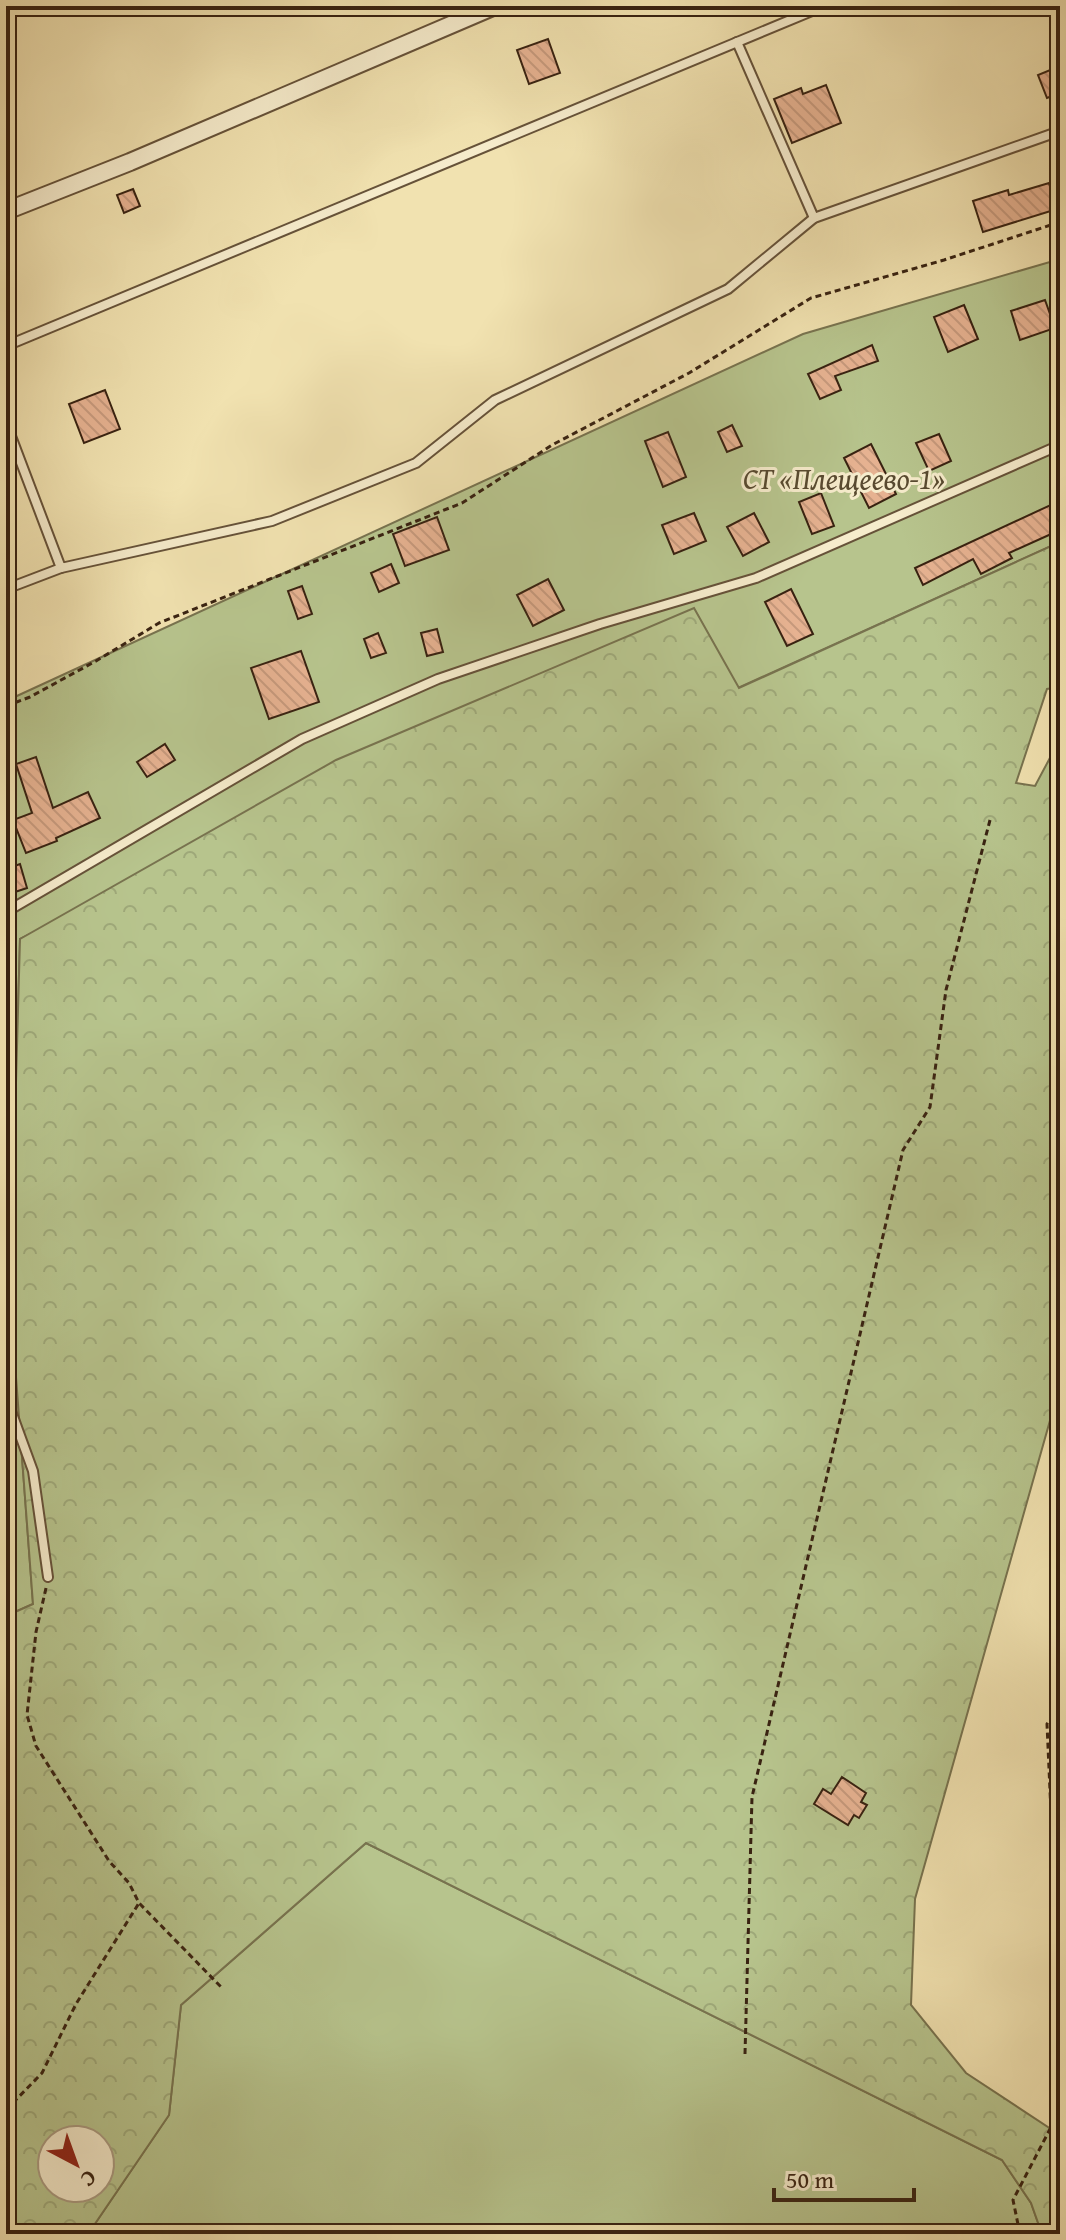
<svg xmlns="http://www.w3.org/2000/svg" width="1066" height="2240" viewBox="0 0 1066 2240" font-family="'Gentium Book Plus',serif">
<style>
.green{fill:#b7c48d;stroke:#78734f;stroke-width:2}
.forest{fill:url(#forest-crowns);stroke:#78734f;stroke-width:2;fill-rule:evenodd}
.building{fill:url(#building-back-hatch);stroke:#382211;stroke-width:2}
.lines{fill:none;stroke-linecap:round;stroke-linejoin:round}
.service-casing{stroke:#665239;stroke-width:12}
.minor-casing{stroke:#665239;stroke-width:20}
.path{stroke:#382211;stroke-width:3;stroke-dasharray:6 4;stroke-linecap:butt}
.service{stroke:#f6eccc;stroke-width:8}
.minor{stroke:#f6eccc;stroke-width:16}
.labels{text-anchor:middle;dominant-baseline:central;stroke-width:6;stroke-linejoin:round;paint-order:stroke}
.park-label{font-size:30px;font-style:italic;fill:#584a30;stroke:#f6eccc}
</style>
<defs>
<pattern id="forest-crowns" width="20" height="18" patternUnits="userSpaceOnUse" patternTransform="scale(2)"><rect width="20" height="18" fill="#b7c48d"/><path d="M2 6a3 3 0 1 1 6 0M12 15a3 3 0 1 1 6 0" fill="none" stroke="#9ea879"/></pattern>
<pattern id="building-back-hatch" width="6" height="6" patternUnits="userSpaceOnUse" patternTransform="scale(2)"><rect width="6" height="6" fill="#e6b291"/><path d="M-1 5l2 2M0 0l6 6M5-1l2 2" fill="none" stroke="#c6997c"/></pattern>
</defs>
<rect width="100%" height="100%" fill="#f1e2b0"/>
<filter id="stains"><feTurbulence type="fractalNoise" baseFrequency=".0025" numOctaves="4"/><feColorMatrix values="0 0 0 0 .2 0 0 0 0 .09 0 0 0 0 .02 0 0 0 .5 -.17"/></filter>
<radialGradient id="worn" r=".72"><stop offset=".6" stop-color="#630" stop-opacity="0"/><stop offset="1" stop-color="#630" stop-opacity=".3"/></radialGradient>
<g class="green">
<polygon points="1060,259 1060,542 738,688 694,609 20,939 10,1297 33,1604 6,1616 6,701 803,334"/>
<polygon points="366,1843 1002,2160 1031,2203 1042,2234 88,2234 169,2115 181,2005"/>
</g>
<path class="forest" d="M1060,542v145l-13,2 -31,94 19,3 25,-47v646l-145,514 -4,106 55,68 94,62v99h-18l-11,-31 -29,-43 -636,-317 -185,162 -12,110 -81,119h-82v-618l27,-12 -23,-307 10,-358 316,-179 358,-152 45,80zM52,2140h48v48h-48z"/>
<g class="building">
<polygon points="548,39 560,73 529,84 517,50"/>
<polygon points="1060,66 1060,93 1047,98 1038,75"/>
<polygon points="826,85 841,123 792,143 774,99 801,88 803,94"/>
<polygon points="1049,183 1057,209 983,232 973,201 1008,190 1009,195"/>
<polygon points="133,189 140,206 124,213 117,195"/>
<polygon points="1045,300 1055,328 1020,340 1011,311"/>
<polygon points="964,305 978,339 948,352 934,317"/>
<polygon points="872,345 878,361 835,376 841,390 820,399 808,374"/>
<polygon points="105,390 120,429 84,443 69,404"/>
<polygon points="732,425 742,446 727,452 718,432"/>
<polygon points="668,432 686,477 663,487 645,441"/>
<polygon points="939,434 951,461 929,471 916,443"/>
<polygon points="871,444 896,494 869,508 844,458"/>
<polygon points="821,493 834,526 812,534 799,502"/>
<polygon points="1055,503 1060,515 1060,530 1009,553 1012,558 981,574 973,559 923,585 915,568"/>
<polygon points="694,513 706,541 674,554 662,525"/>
<polygon points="754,513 769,542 743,556 727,527"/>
<polygon points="437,517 449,550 405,566 393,534"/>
<polygon points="391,564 399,583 379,592 371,573"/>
<polygon points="548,579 564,610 533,626 517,595"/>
<polygon points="302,586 312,614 298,619 288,591"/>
<polygon points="791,589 813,634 787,646 765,602"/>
<polygon points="437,629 443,652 427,656 421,633"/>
<polygon points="378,633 386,653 371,658 364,639"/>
<polygon points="301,651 319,702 269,719 251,668"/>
<polygon points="165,744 175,760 147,777 137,762"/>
<polygon points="36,757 53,808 88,792 100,818 56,838 57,841 26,853 13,820 32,813 16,764"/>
<polygon points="20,864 27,888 12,893 6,869"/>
<polygon points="842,1777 866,1793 861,1802 867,1805 859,1818 854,1815 848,1825 814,1804 823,1789 831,1794"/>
</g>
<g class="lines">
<defs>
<g id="service">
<polyline points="737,42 814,218"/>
<polyline points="6,346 824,6"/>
<polyline points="6,423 61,568 272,521 416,463 495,400 728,289 814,218 1060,131"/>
<polyline points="6,589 61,568"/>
<polyline points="6,912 302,739 438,679 600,624 756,578 1060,445"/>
<polyline points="6,1397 33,1471 48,1577"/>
</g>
<polyline id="minor" points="6,211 130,162 495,6"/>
</defs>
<use href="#service" class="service-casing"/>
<use href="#minor" class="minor-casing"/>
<g class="path">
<polyline points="6,706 30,697 96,661 159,623 462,503 552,445 689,373 811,298 944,260 1060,222"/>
<polyline points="46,1588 36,1632 27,1715 36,1746 109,1861 129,1883 139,1903 222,1988"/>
<polyline points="1060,1707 1047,1724 1060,2013"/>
<polyline points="745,2054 752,1797 903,1150 930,1107 946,990 990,820"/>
<polyline points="6,2110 42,2073 76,2004 139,1903"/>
<polyline points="1020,2234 1013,2200 1060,2110"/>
</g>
<use href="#service" class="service"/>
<use href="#minor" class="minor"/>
</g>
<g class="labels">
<g class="park-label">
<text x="844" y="478">СТ «Плещеево-1»</text>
</g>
</g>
<rect width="1066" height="2240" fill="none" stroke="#f1e2b0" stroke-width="32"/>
<rect x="8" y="8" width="1050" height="2224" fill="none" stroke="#382211" stroke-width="4"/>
<rect x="16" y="16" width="1034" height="2208" fill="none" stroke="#382211" stroke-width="2"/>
<g transform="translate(76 2164) rotate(139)"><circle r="38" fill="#f6eccc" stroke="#aa9b81" stroke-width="2"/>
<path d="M0-6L14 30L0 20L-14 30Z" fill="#8f2418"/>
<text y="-12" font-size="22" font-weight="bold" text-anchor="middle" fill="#382211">С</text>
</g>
<path d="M774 2188v12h140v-12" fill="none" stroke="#382211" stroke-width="4"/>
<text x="786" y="2188" font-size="24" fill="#382211" stroke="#f6eccc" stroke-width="6" paint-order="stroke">50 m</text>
<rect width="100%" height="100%" filter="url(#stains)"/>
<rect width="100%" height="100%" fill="url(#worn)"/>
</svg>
